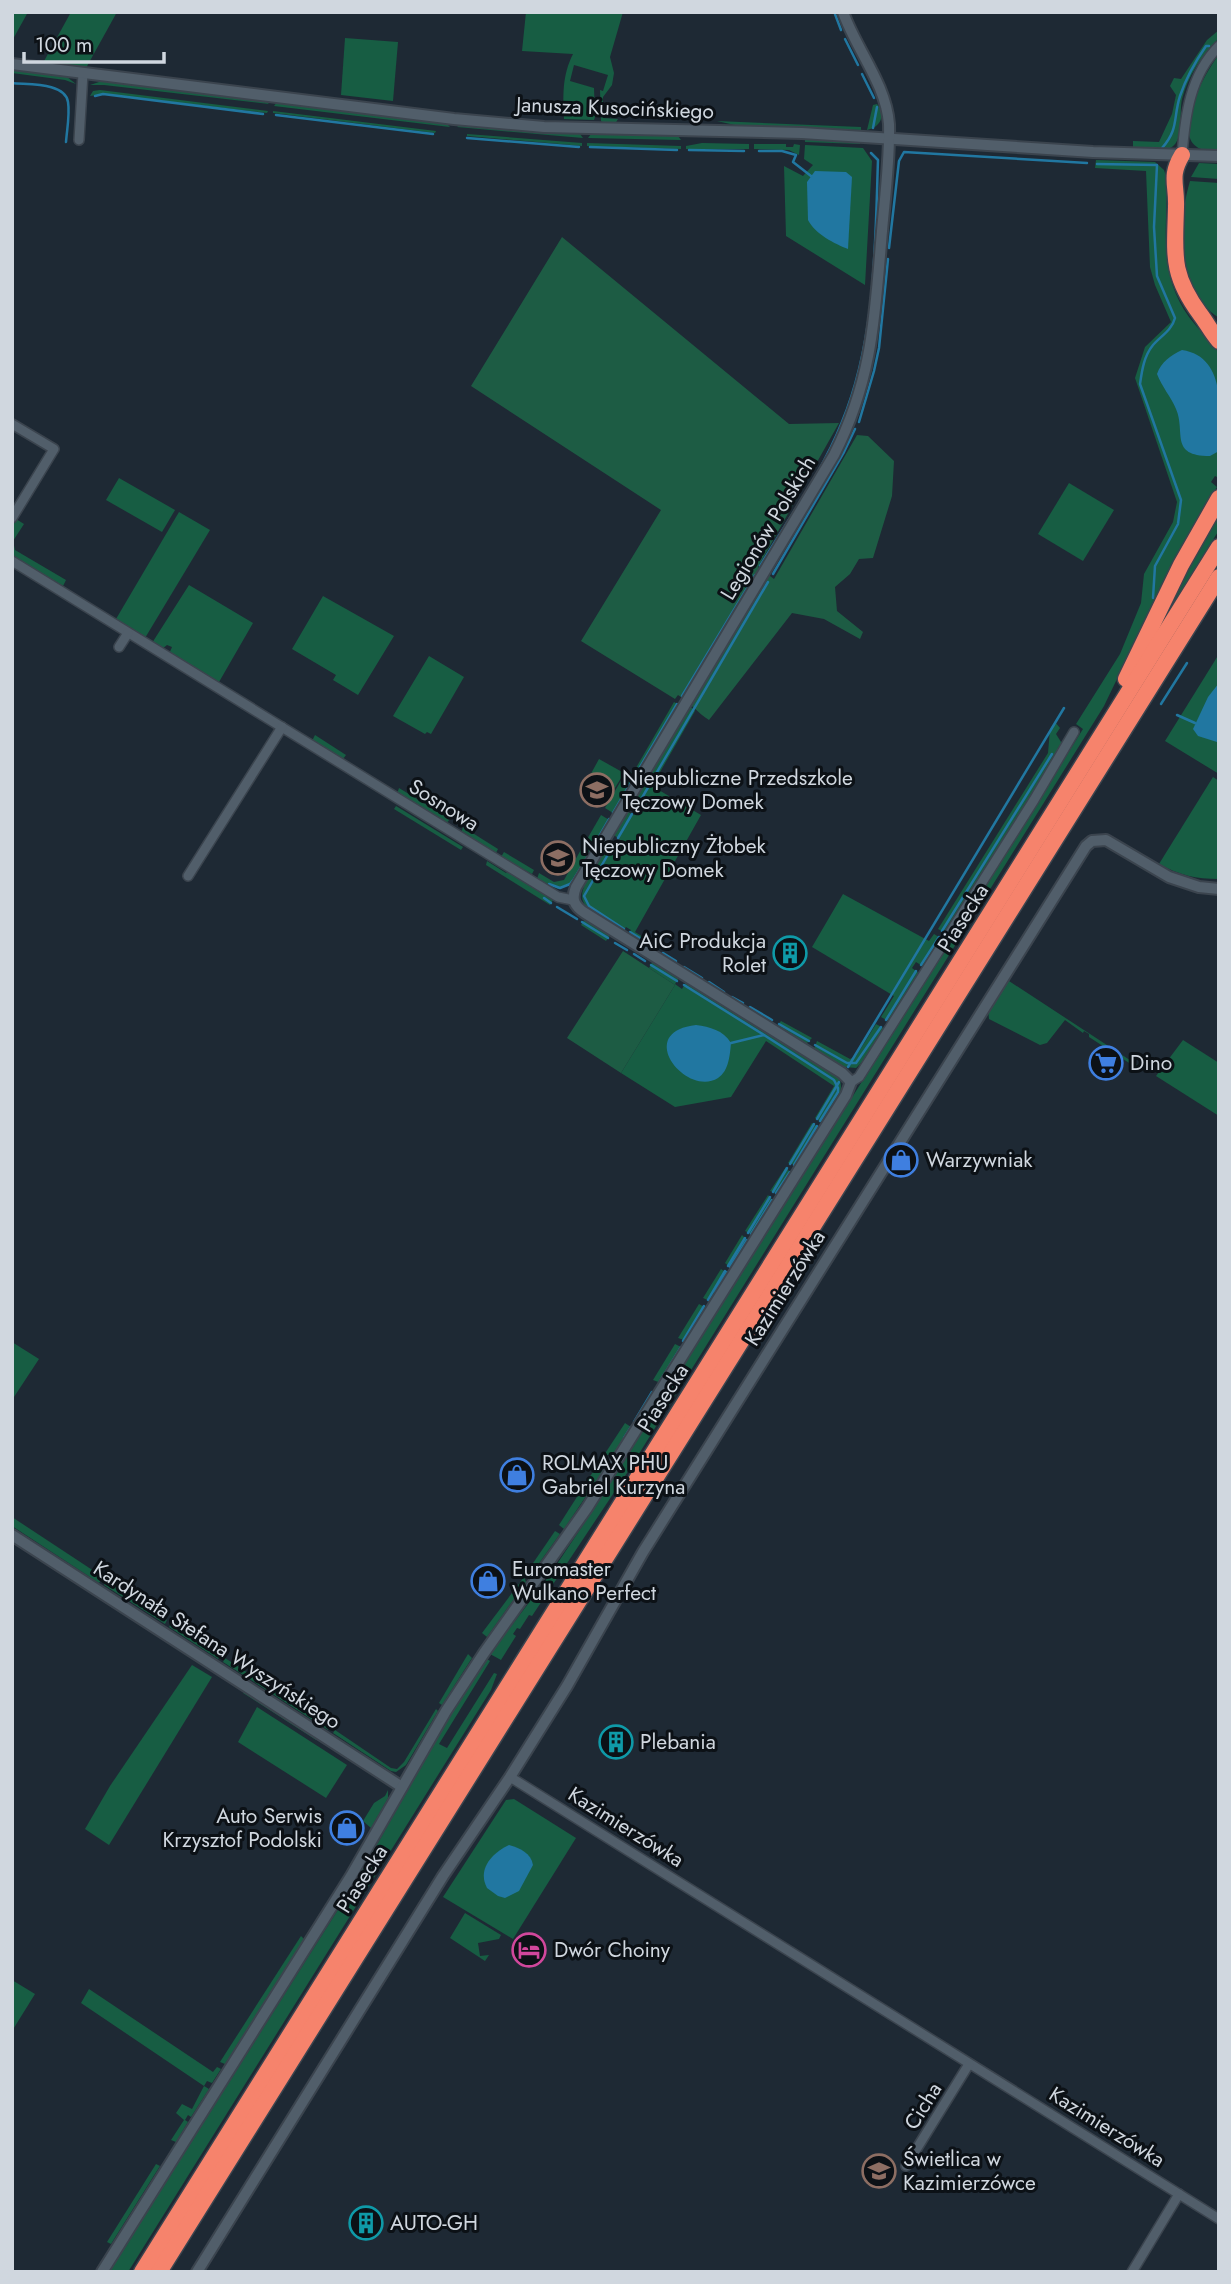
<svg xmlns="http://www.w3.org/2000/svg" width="1231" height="2284" viewBox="0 0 1231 2284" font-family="Jost,sans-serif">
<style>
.green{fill:#175d43}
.forest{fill:#1d5c44}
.water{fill:#2177a1}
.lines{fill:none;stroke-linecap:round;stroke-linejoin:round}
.stream{stroke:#2177a1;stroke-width:2.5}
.minor-casing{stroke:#3b444e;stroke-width:12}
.tertiary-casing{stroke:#3b444e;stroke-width:14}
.motorway-casing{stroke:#3b444e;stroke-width:19}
.minor{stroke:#515e6a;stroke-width:9}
.tertiary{stroke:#515e6a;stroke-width:10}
.motorway{stroke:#f6836c;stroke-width:16}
.labels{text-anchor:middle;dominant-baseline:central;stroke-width:6;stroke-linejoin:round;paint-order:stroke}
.street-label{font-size:21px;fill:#d0d7df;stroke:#0c1116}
.poi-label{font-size:21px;fill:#d0d7df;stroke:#0c1116;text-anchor:start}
</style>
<rect width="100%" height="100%" fill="#1e2934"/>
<g class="green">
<polygon points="12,12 28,12 12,41"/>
<polygon points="71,12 117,12 86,68 43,63"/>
<path d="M526,12h97l-13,45 4,16 -2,12 -9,12v21l15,1 -3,5h-10l-4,-3 -1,-31 3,1 5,-16 -34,-10 -4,16 24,7 1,29 -1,3 -30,-1c-1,-24 -2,-43 9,-65l-51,-3z"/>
<path d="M1219,30v8c-17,17 -31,38 -37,61 -3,13 2,40 -10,48 -9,5 -29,1 -39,0v-6l26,1 13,-28 4,-19 -6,-9 4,-8 7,1 26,-39z"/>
<polygon points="345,38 398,42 393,101 341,95"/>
<path d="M1219,55v95c-7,0 -17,1 -22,-3 -24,-16 9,-77 22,-92z"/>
<polygon points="12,70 67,77 76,84 65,80 12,73"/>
<polygon points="102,81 266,101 269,104 104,85 90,85"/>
<polygon points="100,90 268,111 267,113 104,94 90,96 93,91"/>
<polygon points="277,102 445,122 450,127 274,106"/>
<path d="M877,104c9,11 4,23 -10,26l6,-25z"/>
<polygon points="273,111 436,131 435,133 273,113"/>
<polygon points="717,121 861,127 861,130 739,126"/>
<polygon points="461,124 580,134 583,138 457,127"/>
<polygon points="467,134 582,143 582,146 467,136"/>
<polygon points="591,134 678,136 681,140 588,138"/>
<polygon points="814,138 860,141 860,144 805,142 805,139"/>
<polygon points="587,143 681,146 681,149 587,146"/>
<polygon points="702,143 749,144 749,149 686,149 686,146"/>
<polygon points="754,144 786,144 786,147 793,147 794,144 800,145 799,155 789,150 754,149"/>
<polygon points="805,145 863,148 872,161 865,285 786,236 784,166 803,176 813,165 804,159"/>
<path d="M1096,160l59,2 9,8 3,9c0,51 -9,95 22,138 9,12 20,22 30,33v128l-4,-2 -4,6 6,5 -41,69 -72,150 -477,767 -95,143 -3,-1 -9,14 -3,-1 -4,6 3,2 -15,24 -11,-6 59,-78 50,-75 484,-772 -7,-5 44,-70 21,-51 3,-29 29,-52 4,-20 -42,-124 10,-31 26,-25 -16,-37 -5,-18 -4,-96 -51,-3z"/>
<polygon points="1199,163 1219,164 1219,179 1191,177"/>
<path d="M1190,181l29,2v135c-45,-29 -42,-92 -29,-137z"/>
<polygon points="119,478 175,510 162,532 106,500"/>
<polygon points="1069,483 1114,510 1083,561 1038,534"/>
<polygon points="1219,511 1219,530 1174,603 1170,600"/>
<polygon points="179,512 210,530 145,638 116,619"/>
<polygon points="16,519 24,524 13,541 15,550 66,580 63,586 12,557 12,525"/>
<polygon points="189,585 253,623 219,682 169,654 172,647 167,645 162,649 152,643"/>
<polygon points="323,596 394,636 358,695 333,680 336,675 292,649"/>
<polygon points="1219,654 1219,774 1165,741"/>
<polygon points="429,656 464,677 431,734 427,732 425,734 393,716"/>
<polygon points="674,702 679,705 616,812 613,813 605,808 626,772 633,773"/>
<path d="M691,707l4,4 -43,75 49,29 -66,117 23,14 -3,4 -26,-16 2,-4 -5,-3 -3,4c-11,-7 -35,-17 -40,-30 -6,-13 20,-48 27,-60l7,4 3,-5 -6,-5 14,-23 6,3 4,-5 -6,-5z"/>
<polygon points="1055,722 1060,728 1056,734 1061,742 1061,748 945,933 938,929 1048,753 1050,729"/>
<polygon points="315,735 346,755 343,759 312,741"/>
<polygon points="599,759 624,773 609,798 600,793 596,798 582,790"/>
<path d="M1213,777l6,4v98c-23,0 -40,-4 -60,-15z"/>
<polygon points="399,788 450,819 446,824 397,794"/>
<polygon points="396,806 463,847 461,850 394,809"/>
<polygon points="601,815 611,821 596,845 586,841"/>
<polygon points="463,827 498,849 496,853 461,833"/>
<polygon points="583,846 592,852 571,885 558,889 537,879 539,873 554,882 564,880"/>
<polygon points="504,852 534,870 532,874 501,857"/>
<polygon points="487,861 506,873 508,871 553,900 550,905 486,865"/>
<polygon points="843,894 929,941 934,934 942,939 924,967 916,962 912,968 920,974 890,1022 881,1017 894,996 812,947"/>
<polygon points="585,919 610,935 606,941 581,925"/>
<path d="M653,961l26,17 -4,6 7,5 4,-7 152,95c10,15 -7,32 -15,46l-8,-5 19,-32 -68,-45 -35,56 -56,10 -54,-34 54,-88 -26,-17z"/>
<polygon points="1006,981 1009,981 1142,1068 1140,1070 1089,1037 1089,1034 1084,1031 1083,1033 1065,1020 1047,1043 1040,1045 989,1019 988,1009"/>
<polygon points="781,1021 812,1038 806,1044 777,1026"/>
<polygon points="876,1024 885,1029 866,1058 856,1068 845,1067 814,1049 817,1041 850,1059 856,1056"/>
<polygon points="1183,1040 1219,1063 1219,1116 1156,1076"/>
<polygon points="812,1123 820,1128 796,1165 788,1163"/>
<polygon points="786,1167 791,1174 779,1194 770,1191"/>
<polygon points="768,1195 774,1202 753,1235 745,1231"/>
<polygon points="742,1235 749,1242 731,1268 725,1263"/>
<polygon points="721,1269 727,1273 728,1276 713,1300 710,1301 703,1298"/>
<polygon points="699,1304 706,1308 706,1311 687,1341 678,1338"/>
<polygon points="12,1342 39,1359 12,1400"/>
<polygon points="675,1344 681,1347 681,1351 661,1383 653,1380"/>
<path d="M625,1423l6,4v4c-7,11 -12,25 -27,24z"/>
<polygon points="598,1464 603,1471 564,1529 559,1525"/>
<polygon points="12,1517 103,1577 99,1583 12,1526"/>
<polygon points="555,1531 560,1534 535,1569 529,1569"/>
<polygon points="524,1577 526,1582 487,1637 482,1633"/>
<polygon points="107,1581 167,1620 165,1624 104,1585"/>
<polygon points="172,1623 221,1655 218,1659 169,1627"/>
<polygon points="468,1654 472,1658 442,1705 439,1703"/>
<polygon points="225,1658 330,1727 328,1730 223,1662"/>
<polygon points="487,1659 490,1661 439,1744 447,1748 494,1673 497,1674 491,1690 128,2272 109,2272 358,1878 451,1714"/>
<polygon points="192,1665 212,1677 109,1845 85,1829 110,1786"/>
<polygon points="245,1692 317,1738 316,1740 243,1693"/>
<polygon points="257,1707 347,1765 326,1798 238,1742"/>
<polygon points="436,1709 438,1711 406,1765 396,1772 391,1771 333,1733 335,1730 391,1768 397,1769 404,1762"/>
<polygon points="388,1790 388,1798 371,1828 363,1821 374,1803 385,1796"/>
<polygon points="514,1799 576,1838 513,1939 443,1897 506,1800"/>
<polygon points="465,1913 501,1935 499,1939 478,1943 480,1956 489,1955 485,1961 450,1938"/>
<polygon points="301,1936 304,1939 225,2064 220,2062"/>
<polygon points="12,1980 35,1994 12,2031"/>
<polygon points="89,1989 213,2072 217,2067 221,2069 212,2083 207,2081 204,2086 209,2089 191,2117 188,2115 185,2120 188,2122 176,2142 171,2140 184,2120 176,2113 182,2104 192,2109 204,2086 81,2003"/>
<polygon points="156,2164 160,2166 111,2244 107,2242"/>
</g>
<g class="forest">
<path d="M562,237l227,187 50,-1 -81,144 16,12 83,-144 11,1 26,25 -2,35 -19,62 -14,1 -9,15 -15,13 2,24 26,21 -3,7 -36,-20 -32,-6 -83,107c-11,-7 -20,-18 -31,-25l-3,4 -94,-58 80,-131 -190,-124z"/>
<polygon points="623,951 675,985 621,1073 567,1038"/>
</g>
<g class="water">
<path d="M815,171l31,1 6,5 -4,72c-13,-5 -33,-15 -40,-29l-1,-38z"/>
<path d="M1182,350c47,7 37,67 37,101l-9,5c-41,0 -24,-24 -34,-47 -5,-12 -14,-22 -19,-35 4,-12 14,-19 25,-24z"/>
<polygon points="1219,683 1219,742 1217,742 1198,736 1193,729 1208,697"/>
<path d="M696,1025c14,2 27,5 35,18 -1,11 -2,28 -13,35 -31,20 -85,-46 -22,-53z"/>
<path d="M509,1845c11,3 22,8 24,20l-14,26 -14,7 -7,-2 -11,-8c-10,-19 5,-35 22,-43z"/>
</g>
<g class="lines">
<g class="stream">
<polyline points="835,14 841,30"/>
<polyline points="845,39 858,65"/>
<polyline points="862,74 874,98"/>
<path d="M12,83c15,2 53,-1 56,19 2,12 -1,27 -2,40"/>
<polyline points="95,96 103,94 263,114"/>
<polyline points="276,115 433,134"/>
<polyline points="873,128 877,107"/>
<polyline points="467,138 579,147"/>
<polyline points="590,147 677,150"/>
<path d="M1162,148c17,-19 11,-30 18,-52 6,-18 15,-34 26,-50h3"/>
<polyline points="689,150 744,151"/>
<polyline points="759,151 782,151 796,155 793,162 811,176"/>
<path d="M1097,164l60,1 -3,62 3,49 18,42c-3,12 -14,18 -22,27 -9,11 -11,25 -13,39l41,116 -3,24 -23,42 -2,32"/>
<polyline points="889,248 899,161 904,152 1087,163"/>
<polyline points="859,422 874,371 879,348 888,259"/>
<path d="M760,566c28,-47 62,-93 82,-144 34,-82 33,-175 36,-262l-7,-7"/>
<polyline points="773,574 844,452 855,429"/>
<polyline points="682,696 755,575"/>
<polyline points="1161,704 1187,663"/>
<polyline points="1177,715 1195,723"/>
<polyline points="636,808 768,582"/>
<polyline points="613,813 677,704"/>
<polyline points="618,838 632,814"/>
<polyline points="614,844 584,896 589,906 624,929"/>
<polyline points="594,845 609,819"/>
<polyline points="549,884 560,888 570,884 574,879 591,851"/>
<polyline points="544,898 551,903"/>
<polyline points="557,907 577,919"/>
<polyline points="582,922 608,938"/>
<polyline points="942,931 1052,754"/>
<polyline points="630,932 656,948"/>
<polyline points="615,943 627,950"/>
<polyline points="663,953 676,961"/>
<polyline points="634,954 645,961"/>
<polyline points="651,965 677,981"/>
<polyline points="921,965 939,937"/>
<polyline points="684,967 702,978"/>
<polyline points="709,982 724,992"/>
<polyline points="684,985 764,1035"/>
<polyline points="732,997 743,1003"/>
<polyline points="750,1007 772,1020"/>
<polyline points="886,1020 916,971"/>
<polyline points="779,1024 809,1041"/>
<polyline points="731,1043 764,1035 834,1080 838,1088 838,1092 820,1121"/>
<polyline points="815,1045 847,1063 856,1063 881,1027"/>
<polyline points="848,1067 1064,708"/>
<polyline points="817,1119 839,1082"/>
<polyline points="790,1164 814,1124"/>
<polyline points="794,1165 817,1126"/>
<polyline points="773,1192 787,1168"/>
<polyline points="776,1193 790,1172"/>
<polyline points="748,1233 770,1197"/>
<polyline points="751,1234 772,1200"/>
<polyline points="728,1266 745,1238"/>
<polyline points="730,1267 747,1240"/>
<polyline points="715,1292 727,1272"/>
<polyline points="708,1300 725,1271"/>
<polyline points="683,1341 704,1306"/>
<polyline points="659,1383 681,1347"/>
<polyline points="634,1422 652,1392"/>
<polyline points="624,1438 631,1427"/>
</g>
<defs>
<g id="minor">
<polyline points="79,140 83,73"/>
<path d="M1182,155c3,-39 8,-80 37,-109"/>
<polyline points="12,424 54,449 12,518"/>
<polyline points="12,561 558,897 573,900"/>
<polyline points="119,647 128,633"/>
<polyline points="188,876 282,727"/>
<polyline points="851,1082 859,1077 1034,800 1074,732"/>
<polyline points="510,1777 1219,2219"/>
<polyline points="906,2166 969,2064"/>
<polyline points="1132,2272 1179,2194"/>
</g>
<g id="tertiary">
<polyline points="12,64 454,119 544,127 802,133 1093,152 1219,156"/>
<polyline points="12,1535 402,1787"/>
<path d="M102,2272l249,-396 95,-165 38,-58 103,-145 259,-413 5,-13 -9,-9 -257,-160c-11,-7 -14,-14 -9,-26l258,-432c39,-76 41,-141 48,-224 3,-35 8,-72 7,-107 -3,-40 -33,-75 -46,-112"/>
<polyline points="197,2272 443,1876 510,1777 567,1686 643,1552 1086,846 1092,841 1106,840 1169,877 1199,887 1219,889"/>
</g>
<g id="motorway">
<path d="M1182,155c-13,22 -5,29 -6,52 -1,47 -6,66 24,107 7,9 11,18 19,27"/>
<polyline points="1126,679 1181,565 1219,498"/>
<polyline points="142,2272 1219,547"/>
<polyline points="159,2272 1219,577"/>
</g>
</defs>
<use href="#minor" class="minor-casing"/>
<use href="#tertiary" class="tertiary-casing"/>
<use href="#motorway" class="motorway-casing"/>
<use href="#minor" class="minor"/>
<use href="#tertiary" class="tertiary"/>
<use href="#motorway" class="motorway"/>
</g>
<defs>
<symbol id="school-ring" viewBox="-11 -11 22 22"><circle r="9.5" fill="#0c1116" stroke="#8d6e63" stroke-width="1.5"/><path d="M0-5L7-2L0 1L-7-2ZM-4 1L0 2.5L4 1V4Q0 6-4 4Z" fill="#8d6e63"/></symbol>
<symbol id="building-ring" viewBox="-11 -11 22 22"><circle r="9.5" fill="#0c1116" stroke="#0f9aa8" stroke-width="1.5"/><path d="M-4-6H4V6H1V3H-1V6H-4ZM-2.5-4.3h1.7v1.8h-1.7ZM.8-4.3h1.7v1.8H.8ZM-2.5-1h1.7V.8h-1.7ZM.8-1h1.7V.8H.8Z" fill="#0f9aa8"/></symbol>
<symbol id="supermarket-ring" viewBox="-11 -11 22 22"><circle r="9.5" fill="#0c1116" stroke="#3f7fe0" stroke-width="1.5"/><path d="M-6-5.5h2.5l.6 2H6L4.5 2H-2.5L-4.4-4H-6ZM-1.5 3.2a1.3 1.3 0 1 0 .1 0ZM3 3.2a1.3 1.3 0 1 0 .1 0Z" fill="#3f7fe0"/></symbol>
<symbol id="shop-ring" viewBox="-11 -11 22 22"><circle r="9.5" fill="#0c1116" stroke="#3f7fe0" stroke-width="1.5"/><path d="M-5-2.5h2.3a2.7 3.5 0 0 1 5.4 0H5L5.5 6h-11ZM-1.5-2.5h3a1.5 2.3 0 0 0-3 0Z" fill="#3f7fe0"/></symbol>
<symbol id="hotel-ring" viewBox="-11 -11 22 22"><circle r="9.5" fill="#0c1116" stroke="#d1479c" stroke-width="1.5"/><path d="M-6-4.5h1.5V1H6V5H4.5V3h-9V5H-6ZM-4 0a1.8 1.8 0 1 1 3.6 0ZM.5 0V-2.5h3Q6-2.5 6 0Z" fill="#d1479c"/></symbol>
</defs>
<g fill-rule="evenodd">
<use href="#school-ring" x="578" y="771" width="38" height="38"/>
<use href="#school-ring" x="539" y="839" width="38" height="38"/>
<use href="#building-ring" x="771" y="934" width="38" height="38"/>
<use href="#supermarket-ring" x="1087" y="1044" width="38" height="38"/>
<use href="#shop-ring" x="882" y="1141" width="38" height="38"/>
<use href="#shop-ring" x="498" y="1456" width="38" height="38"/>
<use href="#shop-ring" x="469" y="1562" width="38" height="38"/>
<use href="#building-ring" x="597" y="1723" width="38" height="38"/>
<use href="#shop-ring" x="328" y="1809" width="38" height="38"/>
<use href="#hotel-ring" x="510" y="1931" width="38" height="38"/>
<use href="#school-ring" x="860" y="2152" width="38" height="38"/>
<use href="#building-ring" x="347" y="2204" width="38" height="38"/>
</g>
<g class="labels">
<g class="street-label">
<text transform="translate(615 108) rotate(2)">Janusza Kusocińskiego</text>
<text transform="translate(768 528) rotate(-59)">Legionów Polskich</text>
<text transform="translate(444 805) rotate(32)">Sosnowa</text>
<text transform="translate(963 918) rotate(-58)">Piasecka</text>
<text transform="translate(785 1288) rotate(-58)">Kazimierzówka</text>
<text transform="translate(663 1398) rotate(-58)">Piasecka</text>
<text transform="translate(217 1645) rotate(33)">Kardynała Stefana Wyszyńskiego</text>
<text transform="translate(626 1827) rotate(32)">Kazimierzówka</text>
<text transform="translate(362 1879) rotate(-58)">Piasecka</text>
<text transform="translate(923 2106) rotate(-58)">Cicha</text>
<text transform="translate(1107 2127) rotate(32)">Kazimierzówka</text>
</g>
<g class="poi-label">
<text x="622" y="778">Niepubliczne Przedszkole<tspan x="622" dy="24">Tęczowy Domek</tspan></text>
<text x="582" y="846">Niepubliczny Żłobek<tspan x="582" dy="24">Tęczowy Domek</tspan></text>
<text x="766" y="941" text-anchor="end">AiC Produkcja<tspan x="766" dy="24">Rolet</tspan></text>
<text x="1130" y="1063">Dino</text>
<text x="926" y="1160">Warzywniak</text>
<text x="542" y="1463">ROLMAX PHU<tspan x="542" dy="24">Gabriel Kurzyna</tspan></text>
<text x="512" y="1569">Euromaster<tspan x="512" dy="24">Wulkano Perfect</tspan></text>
<text x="640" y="1742">Plebania</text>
<text x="322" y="1816" text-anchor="end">Auto Serwis<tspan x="322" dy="24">Krzysztof Podolski</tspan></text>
<text x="554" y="1950">Dwór Choiny</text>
<text x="903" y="2159">Świetlica w<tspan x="903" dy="24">Kazimierzówce</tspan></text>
<text x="390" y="2223">AUTO-GH</text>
</g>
</g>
<rect width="1231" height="2284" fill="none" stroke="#d0d7df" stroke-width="28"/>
<path d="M24 52v10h140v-10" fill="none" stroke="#d0d7df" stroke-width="3.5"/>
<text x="35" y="52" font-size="21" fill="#d0d7df" stroke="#0c1116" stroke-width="5" paint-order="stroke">100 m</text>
</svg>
